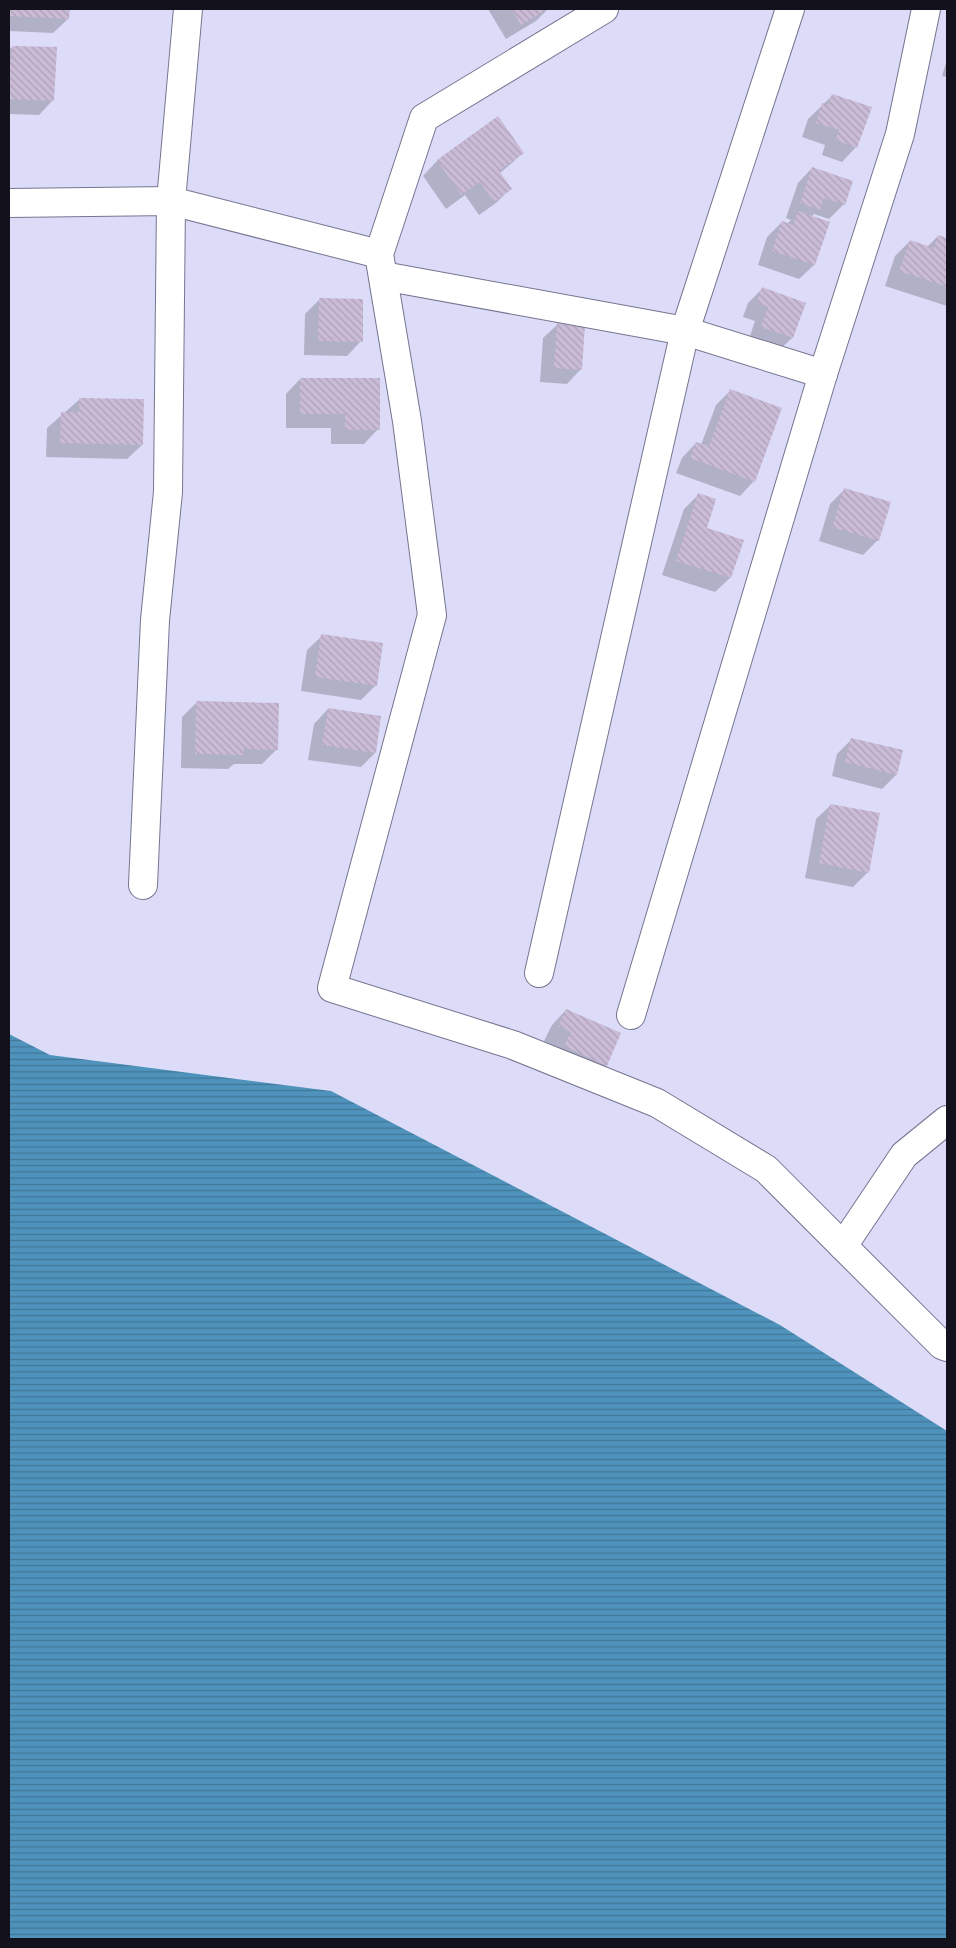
<svg xmlns="http://www.w3.org/2000/svg" width="956" height="1948" viewBox="0 0 956 1948" font-family="'PT Sans Narrow',sans-serif">
<style>
.water{fill:url(#water-rules)}
.shadow{fill:#0003}
.building{fill:url(#building-back-hatch)}
.lines{fill:none;stroke-linecap:round;stroke-linejoin:round}
.minor-casing{stroke:#767590;stroke-width:30}
.minor{stroke:#fff;stroke-width:28}
</style>
<defs>
<pattern id="water-rules" width="6" height="5" patternUnits="userSpaceOnUse" patternTransform="scale(1.25)"><rect width="6" height="5" fill="#4f93bc"/><path d="M0 2.5h6" fill="none" stroke="#407798"/></pattern>
<pattern id="building-back-hatch" width="6" height="6" patternUnits="userSpaceOnUse" patternTransform="scale(1.25)"><rect width="6" height="6" fill="#cabbd6"/><path d="M-1 5l2 2M0 0l6 6M5-1l2 2" fill="none" stroke="#ada0b7"/></pattern>
</defs>
<rect width="100%" height="100%" fill="#dcdcf9"/>
<polygon class="water" points="9,1034 50,1055 331,1091 780,1325 947,1431 947,1939 9,1939"/>
<g class="shadow">
<polygon points="9,9 68,9 68,19 53,33 9,31"/>
<polygon points="488,9 548,9 536,21 506,39"/>
<polygon points="12,47 53,100 39,115 9,114 9,50"/>
<polygon points="947,59 947,77 942,76"/>
<polygon points="833,95 856,147 842,162 822,155 825,145 802,137 808,119"/>
<polygon points="498,118 523,153 499,174 510,189 496,203 479,215 465,195 446,209 423,176 437,161"/>
<polygon points="812,168 844,204 829,219 814,214 811,217 828,222 814,265 799,279 758,265 767,237 782,222 787,224 791,220 786,218 798,183"/>
<polygon points="938,236 947,239 947,306 885,286 895,256 910,241 927,247"/>
<polygon points="762,289 804,304 792,338 777,352 748,342 755,321 743,317 748,303"/>
<polygon points="319,300 361,341 347,356 304,355 305,314"/>
<polygon points="558,324 581,369 567,384 540,382 543,338"/>
<polygon points="300,379 378,429 364,444 331,444 331,428 286,428 286,394"/>
<polygon points="730,391 754,481 740,496 676,473 682,458 696,443 701,445 716,405"/>
<polygon points="80,399 142,445 127,459 46,457 47,428"/>
<polygon points="845,489 889,503 877,541 863,555 819,541 830,504"/>
<polygon points="698,495 705,529 742,541 730,578 715,592 662,575 684,509"/>
<polygon points="322,636 376,685 361,700 301,691 307,650"/>
<polygon points="197,702 276,750 262,764 234,764 228,769 181,768 182,717"/>
<polygon points="328,709 375,753 361,767 308,760 314,724"/>
<polygon points="852,739 896,775 882,789 832,776 837,754"/>
<polygon points="831,805 868,872 853,887 805,878 816,819"/>
<polygon points="566,1010 606,1065 591,1080 550,1061 557,1047 544,1041 552,1025"/>
</g>
<g class="building">
<polygon points="9,9 70,9 69,19 9,16"/>
<polygon points="511,9 548,9 521,25"/>
<polygon points="12,46 57,47 54,101 9,99 9,60 11,60"/>
<polygon points="832,94 872,107 857,148 835,140 839,130 816,123 822,103 828,105"/>
<polygon points="498,116 524,153 499,171 512,189 494,202 480,182 461,195 437,160"/>
<polygon points="812,167 853,181 845,205 824,198 820,210 800,203"/>
<polygon points="798,211 830,222 815,265 772,251 782,221 793,225"/>
<polygon points="938,235 947,238 947,287 899,271 910,240 934,248"/>
<polygon points="762,287 806,303 793,338 761,327 768,307 757,302"/>
<polygon points="319,298 363,299 363,342 318,341"/>
<polygon points="557,322 585,324 582,370 554,368"/>
<polygon points="300,378 380,378 380,430 345,430 345,414 300,414"/>
<polygon points="730,389 782,408 755,482 690,458 696,442 709,446"/>
<polygon points="79,398 144,399 143,445 60,443 61,412 79,412"/>
<polygon points="844,488 891,502 879,541 832,527"/>
<polygon points="698,493 716,499 707,528 744,540 731,578 676,561"/>
<polygon points="321,634 383,643 377,686 315,677"/>
<polygon points="196,701 279,703 278,750 244,749 244,755 195,754"/>
<polygon points="328,708 381,716 376,753 322,745"/>
<polygon points="851,738 903,750 897,775 845,762"/>
<polygon points="830,804 880,813 869,873 819,863"/>
<polygon points="566,1009 621,1033 607,1066 564,1046 571,1032 558,1026"/>
</g>
<g class="lines">
<defs>
<g id="minor">
<polyline points="604,9 424,118 379,254 407,421 432,615 332,988 513,1045 657,1103 766,1169 942,1345 947,1347"/>
<polyline points="9,203 171,201 379,254"/>
<polyline points="383,276 685,331 823,374"/>
<polyline points="143,885 155,620 168,492 171,201 188,9"/>
<polyline points="539,973 685,331 790,9"/>
<polyline points="631,1015 823,374 900,134 926,9"/>
<polyline points="843,1246 904,1155 947,1120"/>
</g>
</defs>
<use href="#minor" class="minor-casing"/>
<use href="#minor" class="minor"/>
</g>
<rect width="956" height="1948" fill="none" stroke="#13121c" stroke-width="20"/>
</svg>
